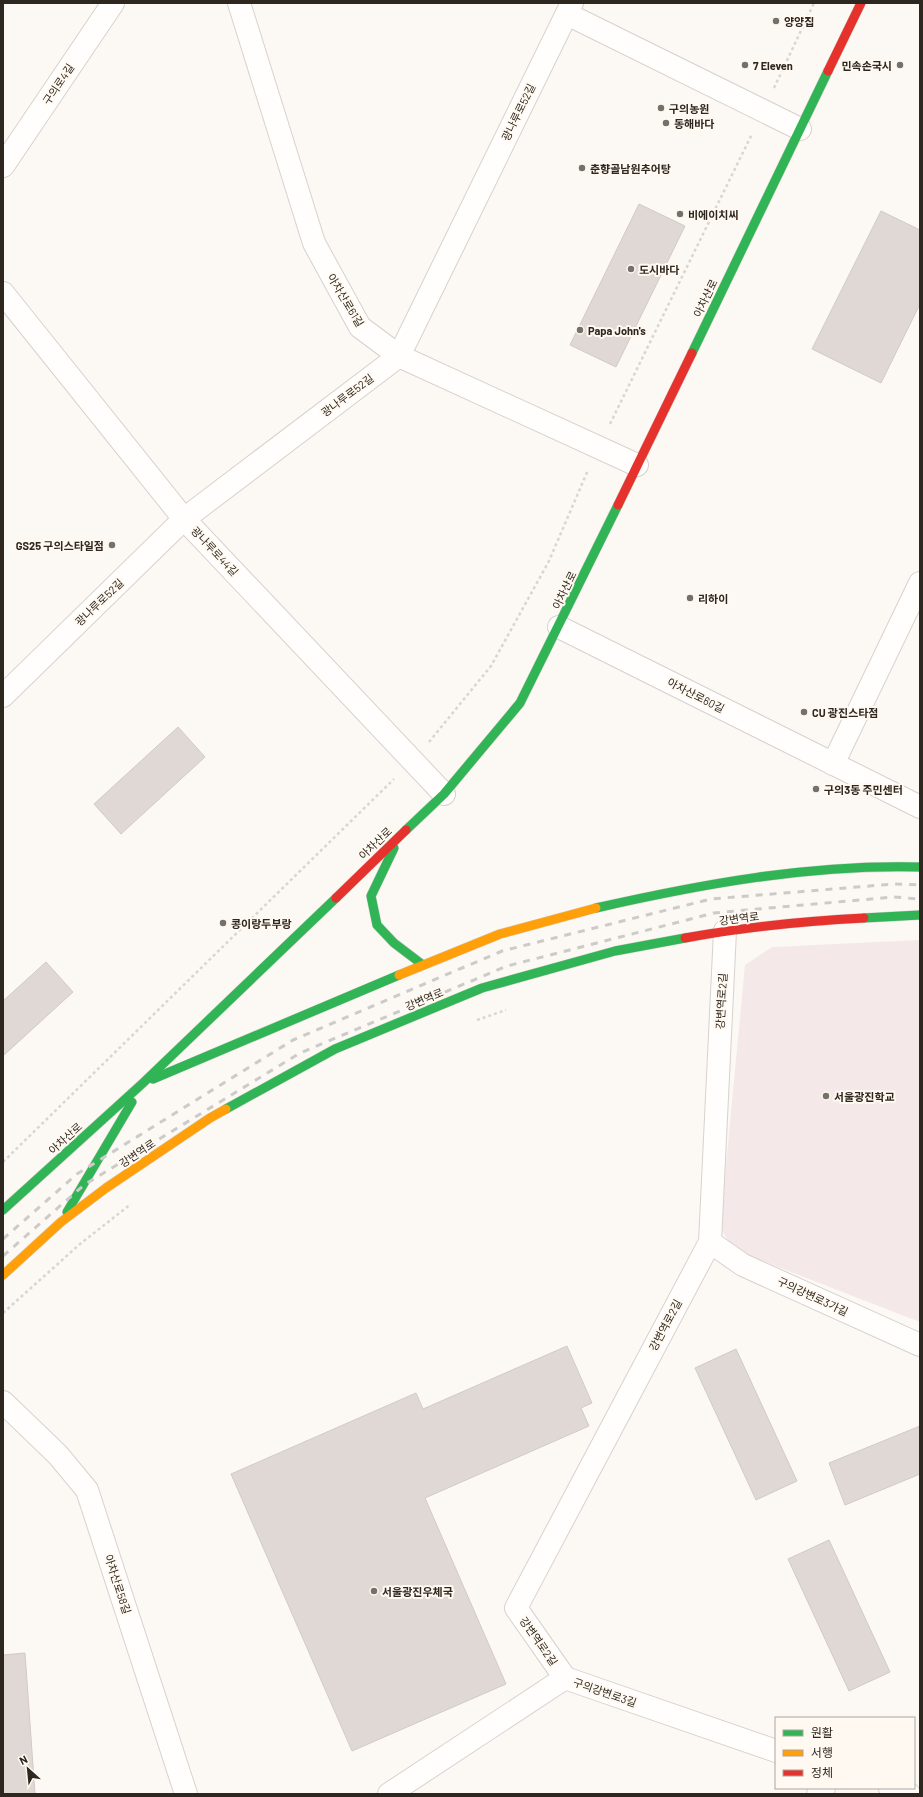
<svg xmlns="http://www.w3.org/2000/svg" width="923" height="1797" viewBox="0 0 923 1797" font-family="Barlow,'Noto Sans KR',sans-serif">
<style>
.education{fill:#f4e9e8}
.building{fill:#e0d8d5;stroke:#d1cac8}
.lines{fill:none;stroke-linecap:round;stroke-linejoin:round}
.street-casing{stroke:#d7d2cc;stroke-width:24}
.fast-casing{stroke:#d7d2cc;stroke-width:10}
.slow-casing{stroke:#d7d2cc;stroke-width:10}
.jam-casing{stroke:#d7d2cc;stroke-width:10}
.path{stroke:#d8d6d4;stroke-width:2.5;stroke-dasharray:3 3;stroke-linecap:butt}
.street{stroke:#fffefd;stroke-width:22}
.fast{stroke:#30b455;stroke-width:9}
.slow{stroke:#ff9f0a;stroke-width:9}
.jam{stroke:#e5322d;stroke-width:9}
.rail{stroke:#cccbca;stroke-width:3;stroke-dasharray:7 7;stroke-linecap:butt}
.poi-dot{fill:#75706a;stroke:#fff9f1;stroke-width:1.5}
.labels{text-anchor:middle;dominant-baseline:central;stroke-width:4;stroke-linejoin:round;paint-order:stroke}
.poi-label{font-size:11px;font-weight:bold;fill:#2d2720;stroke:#fff9f1;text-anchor:start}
.street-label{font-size:11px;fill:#2d2720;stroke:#fff9f1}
</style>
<rect width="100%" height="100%" fill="#fcf8f4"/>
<polygon class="education" points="920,940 920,1322 734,1250 720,1228 745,965 772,947"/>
<g class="building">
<polygon points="639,204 685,226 616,367 570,345"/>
<polygon points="881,211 920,230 920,304 881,383 812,349"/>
<polygon points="178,727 205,757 121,834 94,804"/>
<polygon points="46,962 73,992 3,1056 3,1001"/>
<polygon points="567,1346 592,1403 581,1408 589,1426 425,1498 506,1684 352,1751 231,1474 416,1393 423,1409"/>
<polygon points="736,1349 797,1481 756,1500 695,1368"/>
<polygon points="920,1426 920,1474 845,1505 829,1463"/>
<polygon points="829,1540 890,1672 849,1691 788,1559"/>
<polygon points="25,1653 35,1794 3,1794 3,1655"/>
</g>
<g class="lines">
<defs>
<g id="street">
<polyline points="239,3 314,243 360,327 399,356 637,465"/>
<polyline points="567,14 800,129"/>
<polyline points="3,166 113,3"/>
<polyline points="3,293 184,519 444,794"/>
<polyline points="559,627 920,807"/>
<polyline points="3,696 184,519 399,356 572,3"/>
<polyline points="833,764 920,583"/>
<polyline points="710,1242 743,1265 920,1345"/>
<polyline points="3,1402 58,1455 87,1490 186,1794"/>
<polyline points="565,1678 516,1608 710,1242 725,931"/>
<polyline points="890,1788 909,1794"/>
<polyline points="389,1794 565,1678 776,1751"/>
<polyline points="818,1794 824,1788"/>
</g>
<g id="fast">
<polyline points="692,353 828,71"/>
<polyline points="406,830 444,794 520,703 618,505"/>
<polyline points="394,848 371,896 377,925 394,943 423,965"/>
<path d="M596,908c106,-24 215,-44 324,-41"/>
<polyline points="864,918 920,915"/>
<polyline points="153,1079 399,975"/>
<polyline points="226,1109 335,1049 482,988 615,951 685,938"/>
<polyline points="3,1210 143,1083 336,898"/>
<polyline points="67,1212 132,1102"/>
</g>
<g id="slow">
<polyline points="399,975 500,934 596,908"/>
<polyline points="3,1275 61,1222 106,1188 210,1118 226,1109"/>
</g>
<g id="jam">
<polyline points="828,71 861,3"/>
<polyline points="618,505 692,353"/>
<polyline points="336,898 406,830"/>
<path d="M685,938c60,-11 119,-17 179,-20"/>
</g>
</defs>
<use href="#street" class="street-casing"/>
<use href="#fast" class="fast-casing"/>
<use href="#slow" class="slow-casing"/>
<use href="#jam" class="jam-casing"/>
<g class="path">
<polyline points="774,88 814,3"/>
<polyline points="610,424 752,134"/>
<polyline points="429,742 491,666 549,561 588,470"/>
<polyline points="477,1020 506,1010"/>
<polyline points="3,1162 394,779"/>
<polyline points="3,1313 80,1244 131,1204"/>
</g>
<use href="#street" class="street"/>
<use href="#fast" class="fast"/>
<use href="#slow" class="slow"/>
<use href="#jam" class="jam"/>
<g class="rail">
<polyline points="3,1239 77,1174 293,1040 502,951 711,899 894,884 920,885"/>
<polyline points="3,1256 84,1185 300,1053 507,966 714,913 893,897 920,899"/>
</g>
</g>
<g class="poi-dot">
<circle cx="776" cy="21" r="4"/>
<circle cx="745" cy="65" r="4"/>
<circle cx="900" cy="65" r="4"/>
<circle cx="661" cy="108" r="4"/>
<circle cx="666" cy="123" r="4"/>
<circle cx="582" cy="168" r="4"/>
<circle cx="680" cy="214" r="4"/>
<circle cx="631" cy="269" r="4"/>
<circle cx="580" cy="330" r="4"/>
<circle cx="112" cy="545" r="4"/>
<circle cx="690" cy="598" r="4"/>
<circle cx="804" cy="712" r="4"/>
<circle cx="816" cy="789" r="4"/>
<circle cx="223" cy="923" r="4"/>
<circle cx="826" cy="1096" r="4"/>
<circle cx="374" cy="1591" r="4"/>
</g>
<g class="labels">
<g class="poi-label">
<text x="784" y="21">양양집</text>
<text x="753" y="65">7 Eleven</text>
<text x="892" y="65" text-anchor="end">민속손국시</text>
<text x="669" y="108">구의농원</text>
<text x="674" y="123">동해바다</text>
<text x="590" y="168">춘향골남원추어탕</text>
<text x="688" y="214">비에이치씨</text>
<text x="639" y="269">도시바다</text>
<text x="588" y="330">Papa John's</text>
<text x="104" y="545" text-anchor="end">GS25 구의스타일점</text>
<text x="698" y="598">리하이</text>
<text x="812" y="712">CU 광진스타점</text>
<text x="824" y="789">구의3동 주민센터</text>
<text x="231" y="923">콩이랑두부랑</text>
<text x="834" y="1096">서울광진학교</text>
<text x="382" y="1591">서울광진우체국</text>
</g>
<g class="street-label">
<text transform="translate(58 84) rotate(-56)">구의로4길</text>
<text transform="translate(518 112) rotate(-64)">광나루로52길</text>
<text transform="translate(705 298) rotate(-64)">아차산로</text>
<text transform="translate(346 300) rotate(59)">아차산로61길</text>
<text transform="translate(347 395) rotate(-37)">광나루로52길</text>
<text transform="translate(215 551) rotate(47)">광나루로44길</text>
<text transform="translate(564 590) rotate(-64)">아차산로</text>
<text transform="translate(99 602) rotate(-44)">광나루로52길</text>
<text transform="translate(696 695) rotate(27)">아차산로60길</text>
<text transform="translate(375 843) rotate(-44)">아차산로</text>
<text transform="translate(739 918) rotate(-7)">강변역로</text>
<text transform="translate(424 999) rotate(-23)">강변역로</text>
<text transform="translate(721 1001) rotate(-87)">강변역로2길</text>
<text transform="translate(65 1138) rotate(-42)">아차산로</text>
<text transform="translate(137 1153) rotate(-34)">강변역로</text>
<text transform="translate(813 1296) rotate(25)">구의강변로3가길</text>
<text transform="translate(665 1325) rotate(-62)">강변역로2길</text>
<text transform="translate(118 1584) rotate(72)">아차산로58길</text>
<text transform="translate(539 1641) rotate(55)">강변역로2길</text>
<text transform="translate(605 1692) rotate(19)">구의강변로3길</text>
</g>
</g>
<rect width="923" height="1797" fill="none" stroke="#2d2720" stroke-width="8"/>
<rect x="775" y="1717" width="140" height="72" fill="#fff9f1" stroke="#aba59d"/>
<rect x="783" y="1730" width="20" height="6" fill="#30b455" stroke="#aba59d"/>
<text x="811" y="1737" font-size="12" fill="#2d2720">원활</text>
<rect x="783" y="1750" width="20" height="6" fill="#ff9f0a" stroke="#aba59d"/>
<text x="811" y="1757" font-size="12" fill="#2d2720">서행</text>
<rect x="783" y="1770" width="20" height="6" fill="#e5322d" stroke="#aba59d"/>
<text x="811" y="1777" font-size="12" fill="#2d2720">정체</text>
<g transform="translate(28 1769) rotate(333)" stroke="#fff9f1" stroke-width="3" paint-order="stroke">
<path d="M0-3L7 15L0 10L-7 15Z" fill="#2d2720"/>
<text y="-6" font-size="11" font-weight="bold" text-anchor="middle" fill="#2d2720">N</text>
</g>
</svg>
